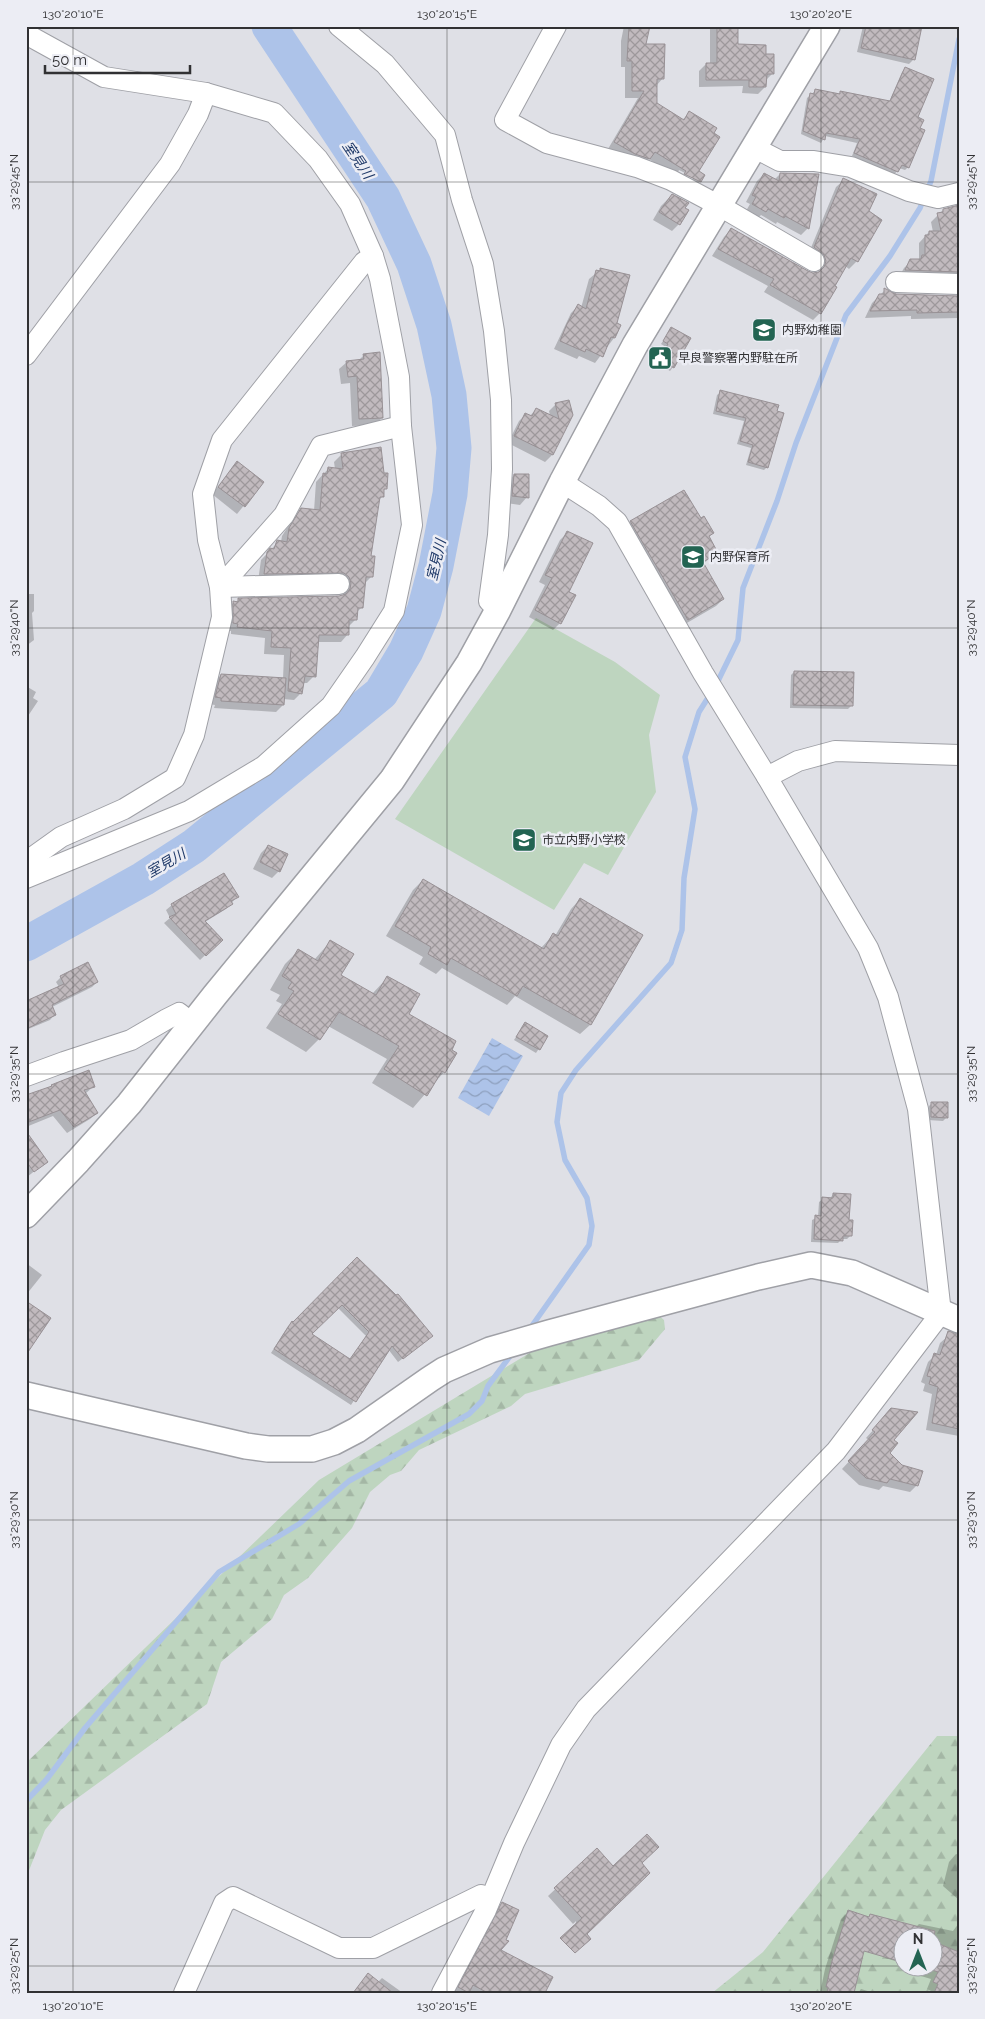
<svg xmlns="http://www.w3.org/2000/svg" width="985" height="2019" viewBox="0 0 985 2019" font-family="Raleway,'Noto Sans JP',sans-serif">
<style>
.green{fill:#bed5bf}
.forest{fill:url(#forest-firs);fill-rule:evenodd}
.water{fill:url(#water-waves)}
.shadow{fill:#0003;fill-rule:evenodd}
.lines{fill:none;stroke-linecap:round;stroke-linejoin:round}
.stream{stroke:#adc3e9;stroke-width:5.5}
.river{stroke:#adc3e9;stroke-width:35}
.building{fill:url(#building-cross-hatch);stroke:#989195;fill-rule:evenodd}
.minor-casing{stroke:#9fa0a6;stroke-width:22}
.tertiary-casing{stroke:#9fa0a6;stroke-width:28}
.minor{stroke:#fff;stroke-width:20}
.tertiary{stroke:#fff;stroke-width:25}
.ticks{fill:none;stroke:#313133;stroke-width:1;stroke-opacity:0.45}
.labels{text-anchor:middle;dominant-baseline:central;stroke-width:5;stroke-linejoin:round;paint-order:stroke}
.poi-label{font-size:12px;fill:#313133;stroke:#ecedf4;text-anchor:start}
.water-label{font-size:14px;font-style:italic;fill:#1f3968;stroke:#ecedf4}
.neatline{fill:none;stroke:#313133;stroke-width:2}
.ticks-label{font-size:12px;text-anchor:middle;fill:#313133}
</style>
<defs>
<pattern id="forest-firs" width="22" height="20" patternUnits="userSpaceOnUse" patternTransform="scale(1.25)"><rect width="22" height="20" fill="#bed5bf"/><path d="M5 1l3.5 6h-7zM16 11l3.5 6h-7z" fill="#a4b7a5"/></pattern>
<pattern id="water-waves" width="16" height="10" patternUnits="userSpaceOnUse" patternTransform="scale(1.25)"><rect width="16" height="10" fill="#adc3e9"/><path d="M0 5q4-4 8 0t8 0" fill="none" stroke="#8d9fbd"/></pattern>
<pattern id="building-cross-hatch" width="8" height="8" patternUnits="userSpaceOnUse" patternTransform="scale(1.25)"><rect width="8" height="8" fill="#c1babe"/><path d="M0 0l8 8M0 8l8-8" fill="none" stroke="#9d989b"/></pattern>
</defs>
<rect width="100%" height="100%" fill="#dfe0e6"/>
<polygon class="green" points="536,618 615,662 660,695 649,735 656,792 608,875 584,863 554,910 395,819"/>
<g class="forest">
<polygon points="657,1314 664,1320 665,1329 639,1360 525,1394 511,1406 419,1450 401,1471 390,1475 370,1492 352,1528 308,1578 284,1595 272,1619 221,1662 207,1704 61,1810 45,1830 26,1878 26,1763 319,1480 541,1346"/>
<path d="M937,1736h22v233l-13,24h-234l51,-41zM902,1936h30v30h-30z"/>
</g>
<polygon class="water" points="492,1038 523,1056 489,1116 458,1098"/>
<g class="shadow">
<path d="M624,26h25l-5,19 19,33 -7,8v18l26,16 8,-7 7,59 7,4 -11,13 -44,-30 -7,7 -34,-17 30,-51h-13v-31h-4v-26zM679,170l14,7v3l-15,-8z"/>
<polygon points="710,26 737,26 737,46 765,56 772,74 765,81 765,87 758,94 742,93 743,86 699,87 699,71 706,64 710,64"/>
<polygon points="863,26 921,26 914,59 909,64 857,52"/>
<polygon points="905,68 916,117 908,167 905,170 899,168 894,175 852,156 857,143 825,136 821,143 801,134 807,98 815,91 838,95 840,92 889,102 902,72"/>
<polygon points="764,174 774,180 780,174 808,228 801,235 777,222 776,224 761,215 758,218 746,211 750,204 746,202 757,181"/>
<polygon points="844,180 867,211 880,220 857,261 849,269 845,266 820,313 813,320 764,292 768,286 712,256 724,237 731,229 813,274 818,273 819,268 808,255 836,187"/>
<polygon points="672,195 684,209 679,224 672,231 653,220 661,206"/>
<polygon points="959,206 959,280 899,277 904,268 911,261 919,259 919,243 929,232 933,232 931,222 943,210"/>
<polygon points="601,269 615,324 614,338 595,363 579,356 577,359 554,349 571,313 578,306 581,308 589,279"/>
<polygon points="885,290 895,295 959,297 959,318 911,319 911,316 865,318 872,303"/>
<polygon points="671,329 673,367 670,371 657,363 666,347 661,344"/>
<polygon points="364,355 382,418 374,425 352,426 350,383 341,384 339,369 347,362 358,361"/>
<polygon points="721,392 777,406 767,467 764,470 746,465 751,448 737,444 744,421 713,414 717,395"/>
<polygon points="556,404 571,415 552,455 545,462 508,443 519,421 526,414 530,416 536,409 550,416 549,411"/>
<polygon points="342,454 386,488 383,491 382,497 378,501 370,557 371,577 364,584 362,607 356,613 355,620 348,627 348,634 341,642 317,642 314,676 307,683 302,683 301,693 294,700 283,699 283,705 276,712 214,708 215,705 209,704 214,682 221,675 283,679 284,655 264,654 265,638 231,634 231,631 226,630 226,610 233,603 239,600 343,596 344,591 258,581 261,560 278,542 281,542 282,536 294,517 302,510 314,511 316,482 329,468 335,469 334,462"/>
<polygon points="237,462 263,482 237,514 212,494"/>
<polygon points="514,475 527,497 520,505 506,503 507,483"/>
<polygon points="701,520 713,533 708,538 717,552 703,564 723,599 716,606 680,627 624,529 631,522"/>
<polygon points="568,532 560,623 553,630 529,617 545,585 539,582 560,540"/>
<polygon points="26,594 34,594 34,611 32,613 34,640 26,646"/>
<polygon points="794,672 851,706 848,709 790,708 791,675"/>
<polygon points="26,686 36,692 33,698 38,701 26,719"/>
<polygon points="268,846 279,871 272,878 253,869 261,853"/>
<polygon points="423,880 541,948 554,934 555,936 571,909 580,899 642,935 590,1025 580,1034 515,996 507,1005 442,968 436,974 419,964 423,957 386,936 413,890"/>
<polygon points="237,897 226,909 205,922 221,940 200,960 164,923 170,918 166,910 172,905"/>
<polygon points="330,942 340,976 372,994 388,977 407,1014 444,1072 413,1108 372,1083 387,1059 328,1026 319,1039 306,1052 266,1028 282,1004 276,1001 280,995 270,990 285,964 298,951 314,960"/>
<polygon points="61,977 97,982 92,987 52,1007 55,1014 50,1020 26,1030 26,1002 59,987 56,982"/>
<polygon points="525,1023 547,1036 536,1053 514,1040"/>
<polygon points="52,1086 94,1086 85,1094 97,1113 90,1119 67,1133 53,1116 26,1127 26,1096 49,1088"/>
<polygon points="932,1103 947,1117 943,1121 928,1120 929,1106"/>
<polygon points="26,1131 46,1162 27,1177 26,1177"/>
<polygon points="833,1194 848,1221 850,1236 847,1239 842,1239 838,1243 811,1242 812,1220 818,1217 819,1202 823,1199 830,1199"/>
<path d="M357,1259l70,81 -29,22 -10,-13 -37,56 -80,-52 17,-27 5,-3zM337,1307l29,29 -16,24 -40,-25z"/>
<polygon points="26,1263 42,1275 26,1295"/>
<polygon points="947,1337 959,1340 959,1436 926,1430 932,1394 923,1391 925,1384 921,1382 928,1362 935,1355 936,1355 940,1343"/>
<polygon points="885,1417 892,1440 888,1453 917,1485 910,1492 883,1486 879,1490 859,1485 842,1469 869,1440 866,1438"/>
<polygon points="597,1850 613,1867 640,1863 574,1945 576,1921 573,1924 548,1896"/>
<polygon points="956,1854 959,1855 959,1900 943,1886 949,1862"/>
<polygon points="502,1904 499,1951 544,1993 453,1993 495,1911"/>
<polygon points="848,1912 868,1918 870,1916 916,1927 919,1924 953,1931 959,1923 959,1993 931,1993 931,1991 927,1989 931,1979 904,1971 905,1966 932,1966 932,1936 902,1936 902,1963 885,1958 887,1953 859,1946 853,1993 820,1993 825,1969 841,1919"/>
<polygon points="368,1975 378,1982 382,1978 403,1993 353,1993"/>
<polygon points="861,1989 871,1992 870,1993 858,1993"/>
</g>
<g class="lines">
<g class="stream">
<polyline points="716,685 738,640 743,588 777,501 796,443 846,315 890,256 920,208 931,181 959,39"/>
<polyline points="529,1330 589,1245 592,1226 587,1198 565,1160 557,1122 561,1093 576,1070 671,963 682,930 684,878 695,809 685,757 699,712 711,693"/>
<polyline points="26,1801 47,1779 85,1728 219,1572 299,1524 349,1481 469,1414 482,1401 488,1386 513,1352"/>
</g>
<polyline class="river" points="26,944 143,879 194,846 381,693 406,651 424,611 436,566 450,494 454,448 449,395 434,325 414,264 383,198 269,26"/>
</g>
<g class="building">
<polygon points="629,26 650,26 646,44 665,44 664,79 657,79 657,103 684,120 689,111 717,128 714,133 720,137 699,171 705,175 701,182 684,174 686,171 655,152 650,159 635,154 614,142 644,91 632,91 632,61 627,61"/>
<polygon points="866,26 922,26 915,60 861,48"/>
<polygon points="717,28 738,28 738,44 766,45 766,54 774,54 774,74 767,74 766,87 749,87 749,80 706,80 706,63 717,63"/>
<polygon points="905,67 934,79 918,117 924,120 920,128 925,130 909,168 902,165 898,172 854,153 860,139 826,133 825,140 803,131 810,93 814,94 815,89 840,94 840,91 890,101"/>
<polygon points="764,173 779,181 780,173 819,174 809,229 785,216 784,218 768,209 766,212 752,204 756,197 752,195"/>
<polygon points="843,178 877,194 869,211 882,220 858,262 851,258 835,286 837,287 821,314 770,285 774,279 718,249 731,228 808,271 813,273 819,272 824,267 826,261 824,255 814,247"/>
<polygon points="672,194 689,203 685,208 689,210 680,225 659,212"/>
<polygon points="959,205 959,272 905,270 910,259 921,259 922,255 925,255 925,235 929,235 929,231 941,231 937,213 943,212 943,209"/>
<polygon points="600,268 630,275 617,323 621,325 615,338 611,337 603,357 586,349 585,352 560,341 567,324 578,304 586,309 596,270 600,271"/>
<polygon points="884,288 896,294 959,296 959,312 917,313 917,310 870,311 879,294 884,294"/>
<polygon points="671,327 691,338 674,368 659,359 668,344 663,341"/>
<polygon points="380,352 383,418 359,419 357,376 348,377 346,361 364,359 363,354"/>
<polygon points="720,390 779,405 777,411 784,413 768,468 748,462 753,445 740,441 746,418 716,411"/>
<polygon points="569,400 573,415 553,455 514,436 525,413 532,416 536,408 559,419 555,403"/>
<polygon points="381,447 384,473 388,473 387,489 384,489 384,497 380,497 371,556 375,556 373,577 366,577 363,608 358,608 357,620 349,620 349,635 319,635 316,677 305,676 302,694 288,691 291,648 271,647 272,631 237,627 238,624 233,623 233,601 238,602 238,598 339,596 346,594 350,589 351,583 349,577 344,573 264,574 267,552 270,548 274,549 277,540 287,542 289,528 301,508 320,510 323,473 327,474 328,467 343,469 341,453"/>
<polygon points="237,461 264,482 245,507 218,487"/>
<polygon points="514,474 529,474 529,498 512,496"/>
<polygon points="684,490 701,518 704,516 714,533 709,536 718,553 703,562 724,599 688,620 630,521"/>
<polygon points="567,531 593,543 569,592 576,595 561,624 535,610 552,578 545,575"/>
<polygon points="794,671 854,672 853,706 793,705"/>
<polygon points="221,674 286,678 284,705 221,701 221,698 215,697"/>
<polygon points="268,845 288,854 280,872 260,862"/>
<polygon points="224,873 239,897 231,901 233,904 205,921 223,940 206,956 169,917 176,914 171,904"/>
<polygon points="423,879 544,949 553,933 558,936 580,898 643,935 591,1025 523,986 517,996 451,958 447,965 428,954 431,947 395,926"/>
<polygon points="330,940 354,954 341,975 376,995 387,976 420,994 409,1014 456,1041 452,1050 457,1053 445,1073 442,1071 427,1096 384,1069 399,1046 339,1012 320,1040 278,1014 294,991 288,988 292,982 282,976 298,949 318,961"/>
<polygon points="88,962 98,982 52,1005 56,1015 26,1029 26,1001 64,984 60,976"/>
<polygon points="525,1022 548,1036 540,1050 516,1037"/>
<polygon points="89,1070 95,1087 84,1090 98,1113 74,1127 60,1110 26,1123 26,1095 52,1086 51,1085"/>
<polygon points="931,1102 948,1102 948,1118 931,1117"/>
<polygon points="26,1131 48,1162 34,1172 26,1161"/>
<polygon points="833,1193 851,1194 849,1220 853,1220 852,1236 843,1236 843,1241 814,1239 815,1215 821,1216 822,1197 833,1198"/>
<path d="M357,1257l39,38 2,-1 35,42 -30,23 -11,-13 -36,56 -82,-53 18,-28 1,1zM342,1305l27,27 -19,27 -38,-25z"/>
<polygon points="26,1301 51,1318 26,1355"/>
<polygon points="948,1331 959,1334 959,1429 932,1423 938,1387 929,1384 931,1377 927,1376 934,1353 940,1355"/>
<polygon points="891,1408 918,1412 894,1440 898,1443 890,1453 902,1465 923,1471 918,1486 890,1479 887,1483 866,1478 848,1461 875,1432 872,1430"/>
<polygon points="647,1834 659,1847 642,1863 650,1873 587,1934 591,1939 575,1953 560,1938 582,1918 554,1888 597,1848 613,1866"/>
<polygon points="502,1902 519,1910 506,1940 509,1941 501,1950 553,1977 545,1993 488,1993 473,1985 469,1993 458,1987"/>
<polygon points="848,1910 869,1917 870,1914 935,1931 934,1936 902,1936 902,1962 864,1951 854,1993 827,1993 828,1987 826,1987 832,1961"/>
<polygon points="932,1941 959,1952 959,1993 934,1993 938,1984 933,1982 938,1972 932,1970"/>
<polygon points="368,1973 393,1993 353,1993"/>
</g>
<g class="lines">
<defs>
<g id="minor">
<polyline points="339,26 385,64 445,135 462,200 483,264 494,331 501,400 502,469 498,535 489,601 498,610"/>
<polyline points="556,26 505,120 547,143 637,167 671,180 718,205 814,261"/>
<polyline points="26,34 104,77 206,93 274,113 318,159 350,204 373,256 380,279 399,377 401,426 412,525 394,611 365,657 331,706 264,766 189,811 26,878"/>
<polyline points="753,147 780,161 814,161 851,167 909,191 938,198 959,193"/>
<polyline points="896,282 959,284"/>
<polyline points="26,355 170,164 198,114 206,93"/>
<polyline points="339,584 220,587 208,540 203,494 222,440 364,262 373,256"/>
<polyline points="767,777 798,761 835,751 959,755"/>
<polyline points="26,862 61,837 124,809 175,778 194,735 222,617 220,587 284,515 321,446 401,426"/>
<polyline points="26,1076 64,1062 131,1040 167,1019 179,1013 193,1024"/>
<polyline points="184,1993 224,1903 233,1897 339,1948 373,1948 481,1895 490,1899"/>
<polyline points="442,1993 486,1910 514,1843 561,1745 586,1709 836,1451 941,1313 918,1109 888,997 868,948 767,777 703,673 617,522 599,506 562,482"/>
</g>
<g id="tertiary">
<polyline points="26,1215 78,1161 129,1104 215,995 392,780 469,663 498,610 562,482 635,345 827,26"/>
<polyline points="26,1395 246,1446 268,1449 312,1449 334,1442 357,1430 430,1379 444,1370 490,1350 549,1333 758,1277 811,1265 852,1273 959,1320"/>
</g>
</defs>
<use href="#minor" class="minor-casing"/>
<use href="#tertiary" class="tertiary-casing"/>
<use href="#minor" class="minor"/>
<use href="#tertiary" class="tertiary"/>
</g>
<path class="ticks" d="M73,26v1967M447,26v1967M821,26v1967M26,182h933M26,628h933M26,1074h933M26,1520h933M26,1966h876M932,1966h27"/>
<defs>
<symbol id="school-square" viewBox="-11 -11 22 22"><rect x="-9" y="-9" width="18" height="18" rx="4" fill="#236452" stroke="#ecedf4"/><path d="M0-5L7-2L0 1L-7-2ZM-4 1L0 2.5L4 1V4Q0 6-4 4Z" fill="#fff"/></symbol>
<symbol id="civic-square" viewBox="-11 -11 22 22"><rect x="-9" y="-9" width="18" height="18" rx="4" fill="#236452" stroke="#ecedf4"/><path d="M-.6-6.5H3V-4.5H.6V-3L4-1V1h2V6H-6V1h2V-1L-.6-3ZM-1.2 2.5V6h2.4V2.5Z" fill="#fff"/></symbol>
</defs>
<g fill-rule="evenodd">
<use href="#school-square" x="750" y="316" width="28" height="28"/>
<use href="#civic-square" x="646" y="344" width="28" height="28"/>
<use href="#school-square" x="679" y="543" width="28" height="28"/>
<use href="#school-square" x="510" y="826" width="28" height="28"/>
</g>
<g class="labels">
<g class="poi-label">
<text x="782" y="330">内野幼稚園</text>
<text x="678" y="358">早良警察署内野駐在所</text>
<text x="710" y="557">内野保育所</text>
<text x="542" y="840">市立内野小学校</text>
</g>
<g class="water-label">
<text transform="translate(358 160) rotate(56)">室見川</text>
<text transform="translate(436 560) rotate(-77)">室見川</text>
<text transform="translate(166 863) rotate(-30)">室見川</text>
</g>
</g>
<rect width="985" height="2019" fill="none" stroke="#ecedf4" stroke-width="55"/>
<g transform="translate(918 1952)"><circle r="24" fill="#ecedf4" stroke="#a1a2a7"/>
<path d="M0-4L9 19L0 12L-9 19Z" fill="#236452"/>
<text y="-8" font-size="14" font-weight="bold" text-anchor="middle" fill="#313133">N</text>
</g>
<path d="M45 65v8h145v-8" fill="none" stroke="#313133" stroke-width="2.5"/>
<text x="52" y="65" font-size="15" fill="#313133" stroke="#ecedf4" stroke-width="4" paint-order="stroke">50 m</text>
<rect x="28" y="28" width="930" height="1964" class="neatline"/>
<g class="ticks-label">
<text x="73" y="18">130°20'10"E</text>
<text x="447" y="18">130°20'15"E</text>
<text x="821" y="18">130°20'20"E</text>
<text transform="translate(14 182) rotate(-90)" y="4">33°29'45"N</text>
<text transform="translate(971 182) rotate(-90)" y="4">33°29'45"N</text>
<text transform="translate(14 628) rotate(-90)" y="4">33°29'40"N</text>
<text transform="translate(971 628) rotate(-90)" y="4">33°29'40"N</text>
<text transform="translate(14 1074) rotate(-90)" y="4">33°29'35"N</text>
<text transform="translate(971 1074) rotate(-90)" y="4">33°29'35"N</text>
<text transform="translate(14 1520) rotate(-90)" y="4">33°29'30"N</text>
<text transform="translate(971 1520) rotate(-90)" y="4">33°29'30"N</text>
<text transform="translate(14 1966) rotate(-90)" y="4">33°29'25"N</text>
<text transform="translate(971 1966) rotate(-90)" y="4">33°29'25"N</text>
<text x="73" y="2010">130°20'10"E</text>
<text x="447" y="2010">130°20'15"E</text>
<text x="821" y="2010">130°20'20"E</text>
</g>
</svg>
